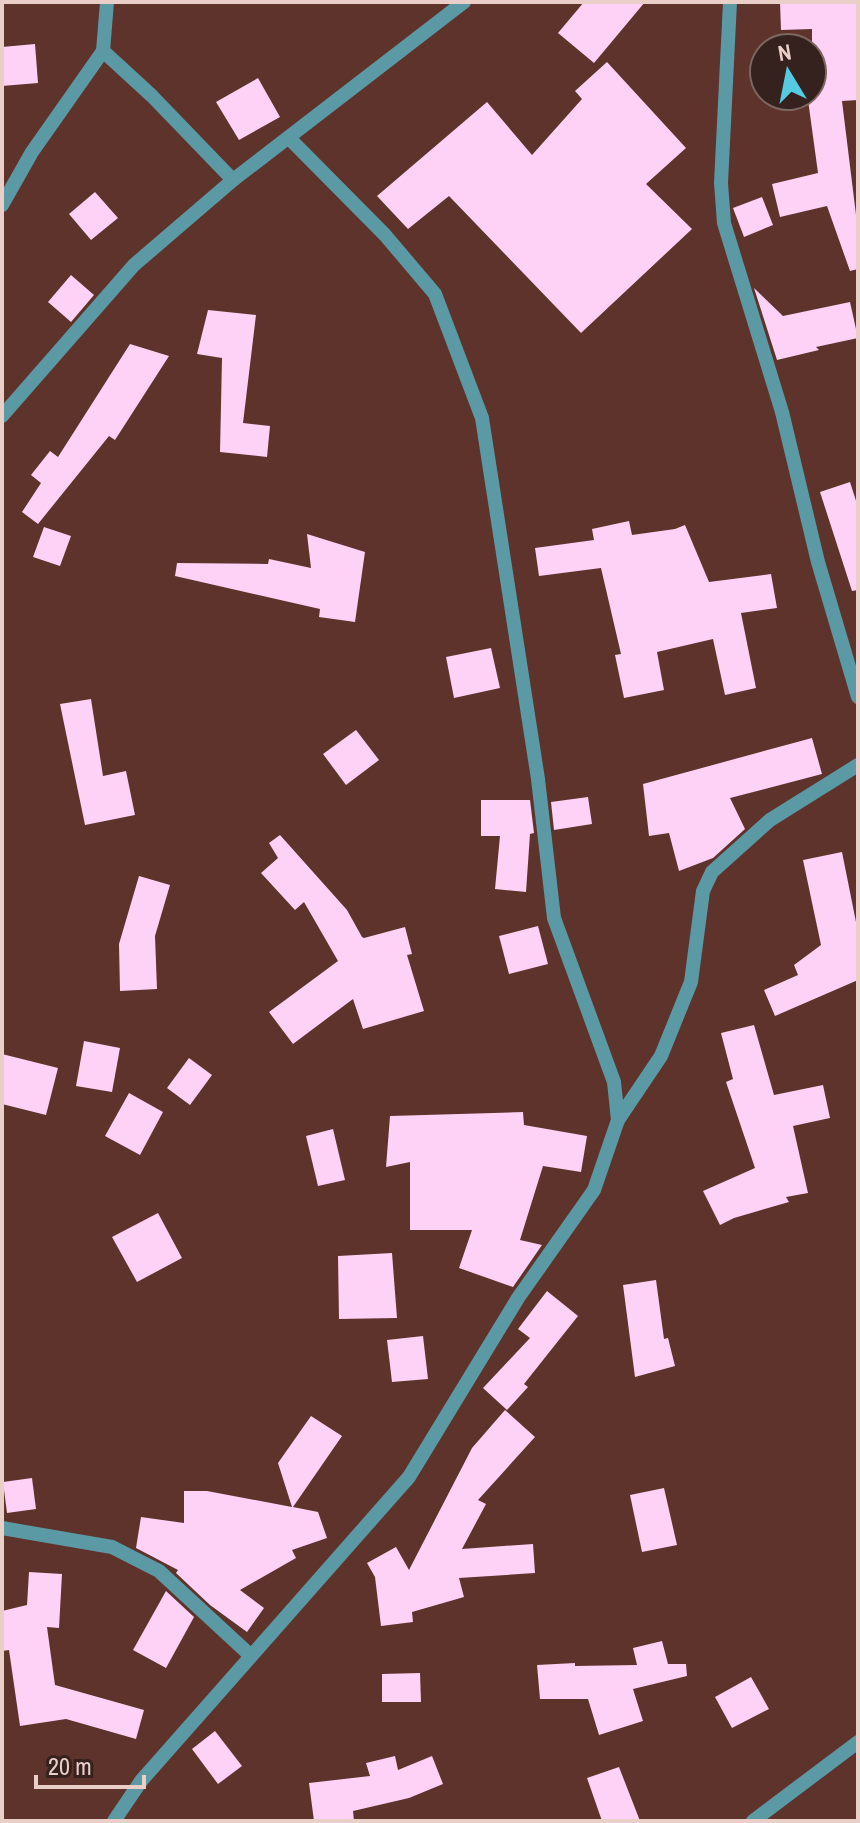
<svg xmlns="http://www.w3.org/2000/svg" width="860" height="1823" viewBox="0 0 860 1823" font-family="'Archivo Narrow',sans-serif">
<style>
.building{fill:#fed1f6}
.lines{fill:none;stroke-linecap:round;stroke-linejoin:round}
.minor{stroke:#5b99a5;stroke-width:14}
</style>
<rect width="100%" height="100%" fill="#5d332b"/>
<g class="building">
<polygon points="584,2 645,2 594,63 558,33"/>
<polygon points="780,2 858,2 858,100 842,101 858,231 858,269 850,271 827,206 780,217 772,184 818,173 808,100 812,100 812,29 781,30"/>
<polygon points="35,44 38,83 2,86 2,47"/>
<polygon points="607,62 686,148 646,184 692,229 581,333 449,196 408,229 377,196 487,102 532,155 582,99 575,91"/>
<polygon points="258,78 280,117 239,140 216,102"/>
<polygon points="95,192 118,218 91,240 69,214"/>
<polygon points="762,197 773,225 744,237 733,208"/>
<polygon points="71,275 94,295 71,322 48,302"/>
<polygon points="754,288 783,316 850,302 858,338 816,347 819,350 777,360"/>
<polygon points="208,310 256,315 243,423 270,426 267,457 220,452 222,358 197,354"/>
<polygon points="130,344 169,356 115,440 109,436 38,524 22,512 41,483 31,475 50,451 58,457"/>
<polygon points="850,482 858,507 858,590 852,591 820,492"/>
<polygon points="629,521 632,535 675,529 685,525 709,582 771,574 777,608 741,613 756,688 725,695 713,639 657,652 664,690 624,698 615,655 621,654 601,568 539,576 535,548 594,540 592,529"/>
<polygon points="44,527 71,536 60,566 33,557"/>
<polygon points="307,534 365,552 355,622 319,617 320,609 175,576 177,563 268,564 269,559 311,568"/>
<polygon points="491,648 500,688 454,698 446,657"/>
<polygon points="91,699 103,776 126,771 135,815 85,825 60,704"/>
<polygon points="356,730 379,760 346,785 323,754"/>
<polygon points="812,738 822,774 730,798 745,829 713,858 679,871 669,833 649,836 643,784"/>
<polygon points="588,797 592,824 554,830 551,802"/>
<polygon points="481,800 530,800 534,833 530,834 526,892 495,889 500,836 481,836"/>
<polygon points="280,835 347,910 362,937 364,938 405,927 412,954 407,955 424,1011 363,1029 353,999 293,1044 269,1012 338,961 304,902 295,910 261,873 278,858 269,843"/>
<polygon points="842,852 858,932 858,980 775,1016 764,990 798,975 794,965 821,945 803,860"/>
<polygon points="139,876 170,885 155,936 157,989 120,991 119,944"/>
<polygon points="538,926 548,964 509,974 499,936"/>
<polygon points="754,1025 774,1095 823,1085 830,1118 793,1126 808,1193 786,1197 789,1202 734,1218 720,1225 703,1191 755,1168 726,1082 733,1079 721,1033"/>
<polygon points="84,1041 120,1048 112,1092 76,1086"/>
<polygon points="2,1054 58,1068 46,1115 2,1104"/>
<polygon points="189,1058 212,1075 190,1105 167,1088"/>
<polygon points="129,1093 163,1112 140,1155 105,1136"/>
<polygon points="523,1112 524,1125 587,1136 581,1172 543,1166 520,1240 542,1245 513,1287 459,1268 472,1230 410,1230 410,1162 386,1167 390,1116"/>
<polygon points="333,1129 345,1180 318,1186 306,1136"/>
<polygon points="158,1213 182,1258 137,1282 112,1237"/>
<polygon points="392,1253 397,1318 339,1319 338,1256"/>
<polygon points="656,1280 664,1339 668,1338 675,1366 635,1377 623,1285"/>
<polygon points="547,1291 578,1316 524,1384 528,1387 507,1410 483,1388 530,1338 518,1329"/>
<polygon points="423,1336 428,1379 392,1382 387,1340"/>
<polygon points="505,1410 535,1437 478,1500 486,1504 462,1549 533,1544 535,1573 459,1578 464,1597 412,1612 413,1622 381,1626 375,1577 367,1563 396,1547 409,1570 472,1448"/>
<polygon points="311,1416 342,1436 293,1507 318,1512 327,1538 292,1550 296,1558 240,1590 264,1608 247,1632 210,1605 176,1573 178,1570 136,1548 141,1517 184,1523 184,1491 207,1491 292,1507 278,1463"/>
<polygon points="32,1478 36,1509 7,1513 3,1482"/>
<polygon points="664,1488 677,1545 642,1552 630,1495"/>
<polygon points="29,1572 62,1574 59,1628 47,1627 55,1685 144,1710 136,1739 66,1719 20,1726 9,1650 2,1651 2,1611 27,1605"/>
<polygon points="166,1591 194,1617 166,1668 133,1650"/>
<polygon points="662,1641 668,1664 686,1664 687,1676 633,1689 643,1721 599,1735 588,1699 540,1699 537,1665 575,1663 575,1666 637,1665 633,1648"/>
<polygon points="420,1673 421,1702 382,1702 382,1674"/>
<polygon points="751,1677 769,1709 732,1728 715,1697"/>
<polygon points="215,1731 242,1766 218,1784 192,1749"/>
<polygon points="395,1756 398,1770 432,1756 443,1784 409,1798 353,1811 354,1821 314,1821 309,1783 370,1776 366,1763"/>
<polygon points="619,1767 640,1821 602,1821 587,1778"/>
</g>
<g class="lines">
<g class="minor">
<polyline points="107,2 103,51 152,96 233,180"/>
<polyline points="730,2 721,183 724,223 782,412 818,562 858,697"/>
<polyline points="2,205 32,152 103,51"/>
<polyline points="2,416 134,265 233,180 464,2"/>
<polyline points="618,1120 661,1056 691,982 703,891 712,872 770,820 858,765"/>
<polyline points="2,1528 112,1547 159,1571 250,1655"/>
<polyline points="114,1821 141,1781 409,1477 518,1298 594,1190 618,1120 614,1082 554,918 538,779 482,418 435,294 385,235 289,138"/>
<polyline points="753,1821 858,1742"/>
</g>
</g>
<rect width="860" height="1823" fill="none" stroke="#eacfc9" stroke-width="8"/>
<g transform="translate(788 72) rotate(350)"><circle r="38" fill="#35211d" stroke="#7d6762" stroke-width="2"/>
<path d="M0-6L14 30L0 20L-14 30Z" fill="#55cae0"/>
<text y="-12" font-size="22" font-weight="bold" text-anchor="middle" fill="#eacfc9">N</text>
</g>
<path d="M36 1775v12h108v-12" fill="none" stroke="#eacfc9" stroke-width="4"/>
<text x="48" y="1775" font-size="24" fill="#eacfc9" stroke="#35211d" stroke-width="6" paint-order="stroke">20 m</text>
</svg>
